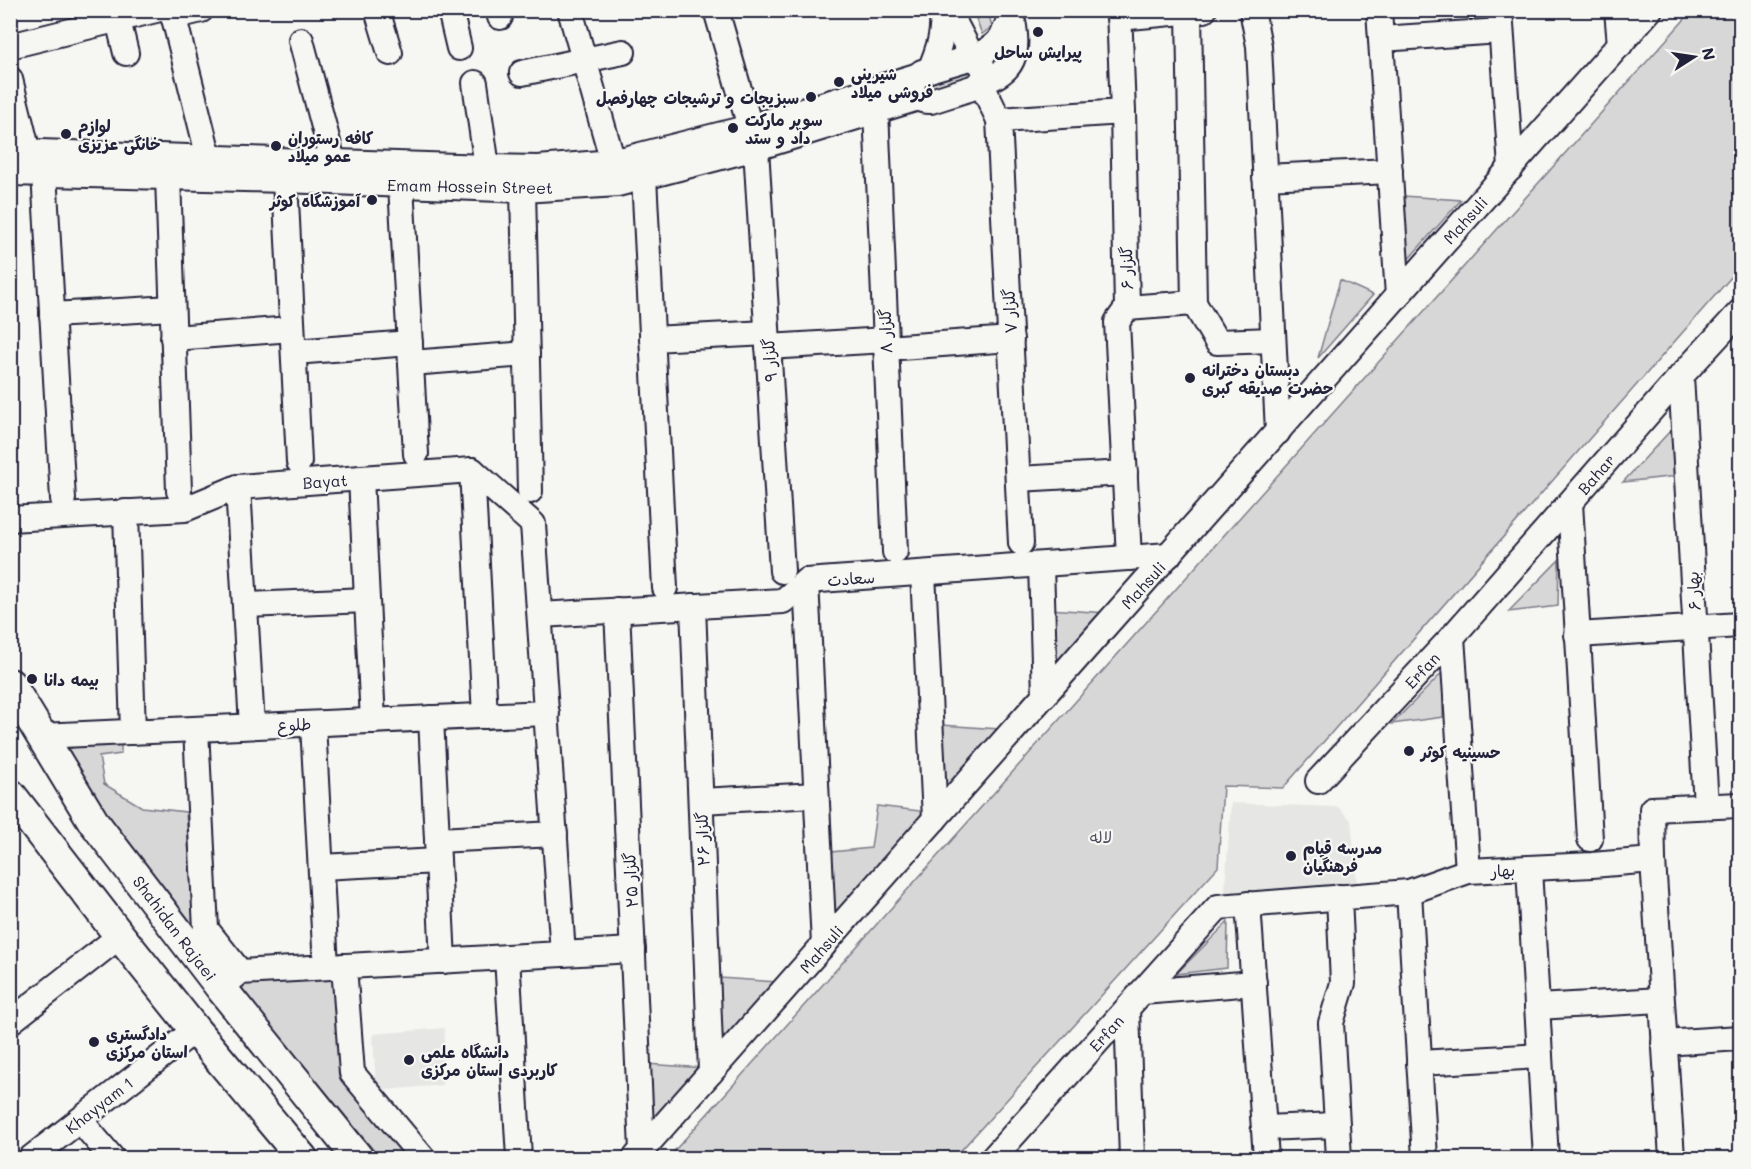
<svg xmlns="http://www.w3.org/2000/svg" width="1751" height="1169" viewBox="0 0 1751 1169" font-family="Mali,'Playpen Sans Arabic',sans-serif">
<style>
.built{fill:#e6e6e4}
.green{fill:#d7d7d7;stroke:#7c7c89;stroke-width:1.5}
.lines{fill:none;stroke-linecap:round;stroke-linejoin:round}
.minor-casing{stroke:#22223b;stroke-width:28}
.major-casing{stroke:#22223b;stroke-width:34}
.minor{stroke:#f6f6f2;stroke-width:24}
.major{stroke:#f6f6f2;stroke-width:30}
.poi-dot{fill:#22223b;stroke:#f6f6f2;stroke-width:2}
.labels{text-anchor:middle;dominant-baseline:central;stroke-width:4.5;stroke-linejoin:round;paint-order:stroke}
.poi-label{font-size:16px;font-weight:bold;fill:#22223b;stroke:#f6f6f2;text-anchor:start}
.street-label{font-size:16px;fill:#22223b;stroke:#f6f6f2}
.park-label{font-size:16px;fill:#4f4f62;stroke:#f6f6f2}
</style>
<rect width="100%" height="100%" fill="#f6f6f2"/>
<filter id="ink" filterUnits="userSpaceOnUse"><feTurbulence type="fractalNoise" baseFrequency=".0167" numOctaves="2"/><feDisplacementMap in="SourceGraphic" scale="12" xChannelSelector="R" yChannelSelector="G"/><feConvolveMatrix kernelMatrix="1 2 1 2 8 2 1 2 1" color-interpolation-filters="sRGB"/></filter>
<g filter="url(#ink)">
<g class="built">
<polygon points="1231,803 1338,807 1351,820 1358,893 1224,902"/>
<polygon points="445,1028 442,1085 376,1091 373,1034"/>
</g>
<g class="green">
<polygon points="973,11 988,11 992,27 982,34"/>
<polygon points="1692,11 1740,11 1740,267 1283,788 1223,786 1218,867 954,1158 668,1158"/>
<polygon points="967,71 969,77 930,89 928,82"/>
<polygon points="1403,196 1461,200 1405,263"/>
<polygon points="1340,280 1373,295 1318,358"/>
<polygon points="1671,430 1677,476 1623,482"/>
<polygon points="1559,560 1558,606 1508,612"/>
<polygon points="1049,609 1107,613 1052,676"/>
<polygon points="1443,672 1443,717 1392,724"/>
<polygon points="941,725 999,729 944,792"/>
<polygon points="121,741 121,754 99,757 104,784 142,807 186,812 195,939 73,770 70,749 77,745"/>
<polygon points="877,806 929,812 833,919 831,852 871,848"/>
<polygon points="1228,922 1227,968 1176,974"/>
<polygon points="332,975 344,1078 412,1158 380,1158 240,988 256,978"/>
<polygon points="719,978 777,982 722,1044"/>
<polygon points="646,1064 704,1068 648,1131"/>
</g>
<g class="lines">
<defs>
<g id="minor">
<polyline points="172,10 209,158"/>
<polyline points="377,10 390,53"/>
<polyline points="450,10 459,48"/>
<polyline points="499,10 500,17"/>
<polyline points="570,10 613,162"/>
<polyline points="716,10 750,127"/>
<path d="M948,10l25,48c25,-13 29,-16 38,-44"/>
<path d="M1010,10c6,20 11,48 -8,62 -6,5 -14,8 -21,11l18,37 22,423"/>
<polyline points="1119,10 1123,112 1127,308 1117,322 1129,558"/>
<polyline points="1252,10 1259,46 1278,432"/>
<polyline points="1379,10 1398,296"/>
<polyline points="1500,10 1511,168"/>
<polyline points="1617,10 1620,45"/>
<polyline points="1189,12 1194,303 1217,342 1273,340"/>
<polyline points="173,17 201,10"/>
<polyline points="1119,18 1204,10"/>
<polyline points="118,20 126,53"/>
<polyline points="1381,39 1501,31"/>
<polyline points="301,40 333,161"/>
<polyline points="10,46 156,10"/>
<path d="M973,58c14,8 15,21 2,29l-44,14c-20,1 -25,-18 -9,-29l44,-13z"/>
<path d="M930,70c9,-22 14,-36 12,-60"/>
<polyline points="522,73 623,52"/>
<polyline points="10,79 28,152"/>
<polyline points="475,83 487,167"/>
<polyline points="876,110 895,552"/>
<polyline points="999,120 1123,112"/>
<polyline points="756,148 782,571"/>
<polyline points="10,151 487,167 538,168 613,162 750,127 916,76"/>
<polyline points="10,173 285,180 523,190 618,184 756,148 918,98"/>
<polyline points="44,173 63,499"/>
<polyline points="168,177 179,491"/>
<polyline points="644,177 665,588"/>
<polyline points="1265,177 1390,171"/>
<polyline points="285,180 299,462"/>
<polyline points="401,185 416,454"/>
<polyline points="523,190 530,491"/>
<polyline points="1127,308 1194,303"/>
<polyline points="52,315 172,308"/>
<polyline points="173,338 292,329"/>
<polyline points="652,339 767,333"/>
<polyline points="768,347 886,340"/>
<polyline points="886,348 1011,339"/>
<polyline points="294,352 410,343"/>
<polyline points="411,363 527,354"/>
<polyline points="1681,376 1706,806"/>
<polyline points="472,470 485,716"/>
<polyline points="361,478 373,721"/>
<polyline points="1018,479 1125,473"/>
<polyline points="238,487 252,726"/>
<polyline points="1570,503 1590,839"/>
<polyline points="126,512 133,732"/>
<polyline points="10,519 185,509 238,487 472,470 533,524 563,954"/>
<polyline points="1041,565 1045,695"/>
<polyline points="923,573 935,819"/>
<polyline points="806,581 824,945"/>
<polyline points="245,605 367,600"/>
<polyline points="693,606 711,1072"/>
<polyline points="617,610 642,1150"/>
<polyline points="540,615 783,601 806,581 1169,555"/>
<polyline points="1577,635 1740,625"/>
<polyline points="1452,637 1468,871"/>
<polyline points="431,718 443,961"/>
<polyline points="313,724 326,967"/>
<polyline points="196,729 206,929 240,972"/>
<polyline points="40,736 547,713"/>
<polyline points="1318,781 1452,637 1681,376 1740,312"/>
<polyline points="701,801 816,795"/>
<polyline points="437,840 555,834"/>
<polyline points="1653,860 1672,1158"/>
<polyline points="321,867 438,861"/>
<polyline points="1529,869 1546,1158"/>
<polyline points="1409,892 1425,1158"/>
<polyline points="1248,904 1266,1158"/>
<polyline points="507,957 519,1158"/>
<polyline points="344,966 352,1073 423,1158"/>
<polyline points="221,988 240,972 633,950"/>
<polyline points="1142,992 1254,983"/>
<polyline points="1537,1007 1661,1000"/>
<polyline points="1127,1009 1132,1158"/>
<polyline points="10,1022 120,936"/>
<polyline points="1664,1043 1740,1038"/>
<polyline points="1419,1063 1540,1056"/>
<polyline points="80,1120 112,1158"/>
<polyline points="1264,1128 1337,1125"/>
<polyline points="31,1158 195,1030"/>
<polyline points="635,1158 1650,10"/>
<polyline points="993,1158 1218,907 1409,892 1468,871 1592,865 1653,860 1652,809 1740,805"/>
<polyline points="1339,1158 1331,1023 1343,983 1339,897"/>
</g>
<g id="major">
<polyline points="10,684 93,821 221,988 358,1158"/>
<polyline points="10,794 120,936 195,1030 302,1158"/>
</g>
</defs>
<use href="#minor" class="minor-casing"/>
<use href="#major" class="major-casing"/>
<use href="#minor" class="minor"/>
<use href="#major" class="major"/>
</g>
</g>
<g class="poi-dot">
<circle cx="1038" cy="32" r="6"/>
<circle cx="839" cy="82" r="6"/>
<circle cx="811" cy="97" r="6"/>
<circle cx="733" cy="128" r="6"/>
<circle cx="66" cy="134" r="6"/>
<circle cx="276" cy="146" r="6"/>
<circle cx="372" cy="200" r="6"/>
<circle cx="1190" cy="378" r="6"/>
<circle cx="32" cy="679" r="6"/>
<circle cx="1409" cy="751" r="6"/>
<circle cx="1291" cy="856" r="6"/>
<circle cx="94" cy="1042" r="6"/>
<circle cx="409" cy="1060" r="6"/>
</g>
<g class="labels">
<g class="poi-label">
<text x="1038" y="51" text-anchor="middle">پیرایش ساحل</text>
<text x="851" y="73">شیرینی<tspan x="851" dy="18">فروشی میلاد</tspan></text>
<text x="799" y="97" text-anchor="end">سبزیجات و ترشیجات چهارفصل</text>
<text x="745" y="119">سوپر مارکت<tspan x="745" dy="18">داد و ستد</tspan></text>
<text x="78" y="125">لوازم<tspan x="78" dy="18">خانگی عزیزی</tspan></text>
<text x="288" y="137">کافه رستوران<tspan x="288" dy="18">عمو میلاد</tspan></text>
<text x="360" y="200" text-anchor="end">آموزشگاه کوثر</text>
<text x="1202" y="369">دبستان دخترانه<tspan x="1202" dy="18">حضرت صدیقه کبری</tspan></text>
<text x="44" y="679">بیمه دانا</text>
<text x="1421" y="751">حسینیه کوثر</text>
<text x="1303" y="847">مدرسه قیام<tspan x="1303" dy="18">فرهنگیان</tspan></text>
<text x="106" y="1033">دادگستری<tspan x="106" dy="18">استان مرکزی</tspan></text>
<text x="421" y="1051">دانشگاه علمی<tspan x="421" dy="18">کاربردی استان مرکزی</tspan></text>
</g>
<g class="street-label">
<text transform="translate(470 186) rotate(1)">Emam Hossein Street</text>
<text transform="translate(1465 220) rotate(-48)">Mahsuli</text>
<text transform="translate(1126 268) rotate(-91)">گلزار ۶</text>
<text transform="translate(1009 311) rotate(-93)">گلزار ۷</text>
<text transform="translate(885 331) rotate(-92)">گلزار ۸</text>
<text transform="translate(769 360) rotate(-94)">گلزار ۹</text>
<text transform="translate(1596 474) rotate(-49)">Bahar</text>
<text transform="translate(325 481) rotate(-4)">Bayat</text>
<text transform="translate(851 578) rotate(-4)">سعادت</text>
<text transform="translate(1143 585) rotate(-48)">Mahsuli</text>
<text transform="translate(1693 591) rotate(-93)">بهار ۶</text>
<text transform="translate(1422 670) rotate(-47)">Erfan</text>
<text transform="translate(294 724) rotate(-3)">طلوع</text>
<text transform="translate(702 839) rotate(-92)">گلزار ۲۶</text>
<text transform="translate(1503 870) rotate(-3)">بهار</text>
<text transform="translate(630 880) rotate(-93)">گلزار ۲۵</text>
<text transform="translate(175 928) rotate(53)">Shahidan Rajaei</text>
<text transform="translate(821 949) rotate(-49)">Mahsuli</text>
<text transform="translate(1106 1033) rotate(-48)">Erfan</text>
<text transform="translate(99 1105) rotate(-38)">Khayyam 1</text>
</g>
<g class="park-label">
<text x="1101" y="836">لاله</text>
</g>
</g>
<rect width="1751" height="1169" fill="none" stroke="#f6f6f2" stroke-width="36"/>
<rect x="18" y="18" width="1715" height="1133" fill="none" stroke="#22223b" stroke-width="2" filter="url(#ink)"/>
<g transform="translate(1694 57) rotate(78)" stroke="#f6f6f2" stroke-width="4.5" paint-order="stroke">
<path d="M0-4.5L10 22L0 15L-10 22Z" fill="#22223b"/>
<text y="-9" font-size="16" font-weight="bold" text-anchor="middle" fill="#22223b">N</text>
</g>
</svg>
